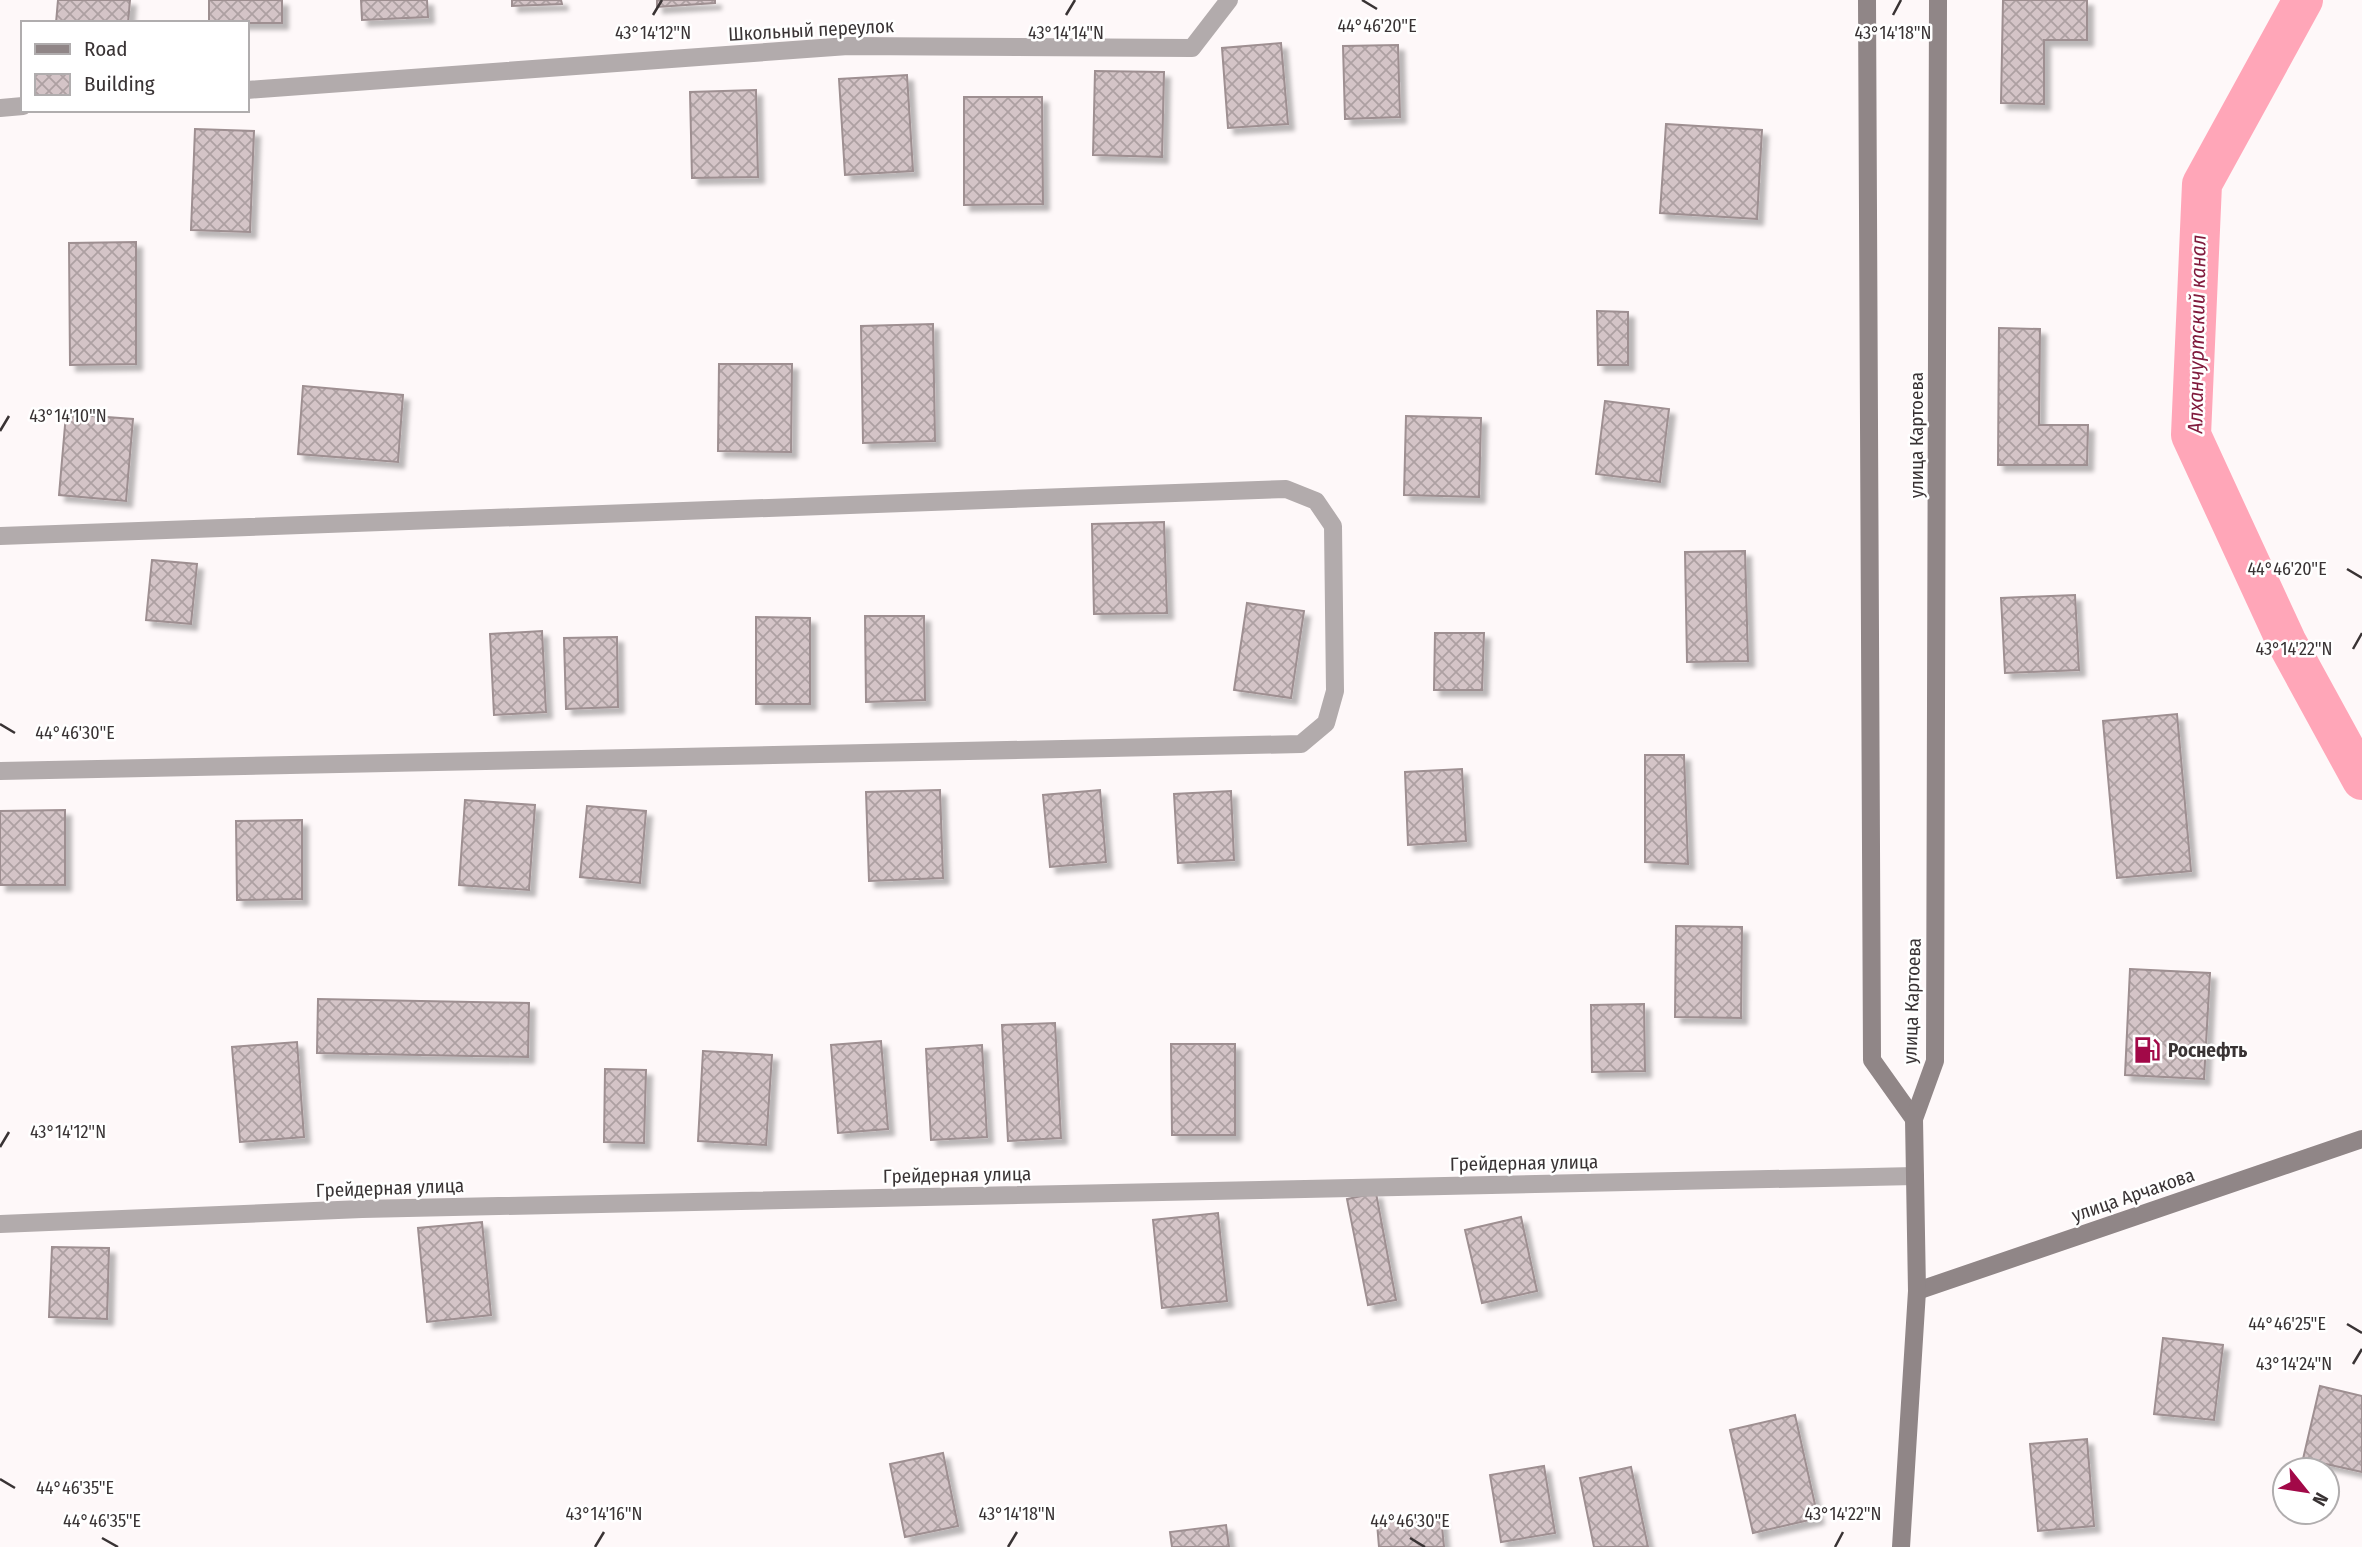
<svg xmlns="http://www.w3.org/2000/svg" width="2362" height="1547" viewBox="0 0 2362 1547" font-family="'Fira Sans Condensed',sans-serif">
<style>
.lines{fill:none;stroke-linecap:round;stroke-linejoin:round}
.canal{stroke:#ffa6b8;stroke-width:40}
.building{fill:url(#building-cross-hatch);stroke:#9e8f91;stroke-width:2;filter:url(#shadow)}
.lane{stroke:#b2abac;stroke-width:18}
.street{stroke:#b2abac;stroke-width:18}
.secondary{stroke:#908687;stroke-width:18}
.ticks{fill:none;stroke:#393334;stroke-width:2.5}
.labels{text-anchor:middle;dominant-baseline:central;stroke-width:5;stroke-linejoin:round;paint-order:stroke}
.street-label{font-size:19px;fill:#393334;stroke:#fff}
.poi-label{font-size:19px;font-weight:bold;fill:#393334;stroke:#fff;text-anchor:start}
.water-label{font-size:21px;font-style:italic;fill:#801b3d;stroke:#fff}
.ticks-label{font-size:18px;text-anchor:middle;fill:#393334;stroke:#fff;stroke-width:5;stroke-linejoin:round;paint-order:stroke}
</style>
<defs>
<pattern id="building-cross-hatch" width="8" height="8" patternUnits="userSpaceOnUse" patternTransform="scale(1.75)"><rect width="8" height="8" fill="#d4c4c7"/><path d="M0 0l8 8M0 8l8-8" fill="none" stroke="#ada0a2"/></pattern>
<filter id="shadow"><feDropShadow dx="6" dy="6" stdDeviation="2" flood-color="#0004"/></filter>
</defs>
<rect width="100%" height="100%" fill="#fef8f9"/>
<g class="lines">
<polyline class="canal" points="2303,0 2202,184 2191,435 2286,641 2362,780"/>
</g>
<g class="building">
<polygon points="58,0 130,0 128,23 56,23"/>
<rect x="209" y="0" width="73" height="23"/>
<polygon points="361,0 427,0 428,17 362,20"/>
<polygon points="512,0 561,0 562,4 512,6"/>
<polygon points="657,0 715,0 715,3 657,7"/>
<polygon points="2003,0 2087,0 2087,40 2044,40 2044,104 2001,103"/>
<polygon points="1281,43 1288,124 1228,128 1222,48"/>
<polygon points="1398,45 1400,117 1345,119 1343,46"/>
<polygon points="1095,71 1164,72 1162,157 1093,155"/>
<polygon points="907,75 913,171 845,175 839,79"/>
<polygon points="756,90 758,177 692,178 690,92"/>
<polygon points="964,97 1042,97 1043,204 964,205"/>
<polygon points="1666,124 1762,130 1757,219 1660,213"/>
<polygon points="195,129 254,131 250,232 191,230"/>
<polygon points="136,242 136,364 70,365 69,243"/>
<polygon points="1597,311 1628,312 1628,365 1598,365"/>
<polygon points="933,324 935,441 863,443 861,326"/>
<polygon points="1999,328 2040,329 2039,425 2088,425 2087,465 1998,465"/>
<polygon points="719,364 792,364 791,452 718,451"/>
<polygon points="303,386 403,395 398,462 298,454"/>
<polygon points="1605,401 1669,409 1660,482 1596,474"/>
<polygon points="66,414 133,419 126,501 59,495"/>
<polygon points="1406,416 1481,418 1479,497 1404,495"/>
<polygon points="1164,522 1167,613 1094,614 1092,524"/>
<polygon points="1745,551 1748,661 1687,662 1685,552"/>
<polygon points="152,560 197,564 191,624 146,620"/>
<polygon points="2075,595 2079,670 2005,673 2001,598"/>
<polygon points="1247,603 1304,611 1291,698 1234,690"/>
<polygon points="865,616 924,616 925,700 866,702"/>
<polygon points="756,617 810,618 810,704 756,704"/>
<polygon points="542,631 546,712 494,715 490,634"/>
<polygon points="1435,633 1484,633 1482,690 1434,690"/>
<polygon points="617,637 618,707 566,709 564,638"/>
<polygon points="2177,714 2191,871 2117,878 2103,721"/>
<polygon points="1645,755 1684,755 1688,864 1645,862"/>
<polygon points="1462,769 1466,841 1408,845 1405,772"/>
<polygon points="940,790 943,878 869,881 866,792"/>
<polygon points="1100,790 1106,862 1050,867 1043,795"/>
<polygon points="1231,791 1234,860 1178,863 1174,794"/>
<polygon points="465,800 535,805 529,890 459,885"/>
<polygon points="587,806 646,811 640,883 580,877"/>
<polygon points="65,810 65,885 0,885 0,811"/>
<polygon points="302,820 302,899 237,900 236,821"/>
<polygon points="1676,926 1742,927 1741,1018 1675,1017"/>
<polygon points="2130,969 2210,973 2204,1079 2125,1075"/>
<polygon points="318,999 529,1003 528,1057 317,1053"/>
<polygon points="1644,1004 1645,1071 1592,1072 1591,1005"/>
<polygon points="1055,1023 1061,1138 1008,1141 1002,1025"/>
<polygon points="881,1041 888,1129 838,1133 831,1045"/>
<polygon points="297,1042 304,1137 240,1142 232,1047"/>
<polygon points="1171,1044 1235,1044 1235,1135 1172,1135"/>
<polygon points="982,1045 987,1137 931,1140 926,1049"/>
<polygon points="703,1051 772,1055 766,1145 698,1141"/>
<polygon points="605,1069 646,1070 644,1143 604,1142"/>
<polygon points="1376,1193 1396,1300 1368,1305 1347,1199"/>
<polygon points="1218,1213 1227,1301 1162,1308 1153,1220"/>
<polygon points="1521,1217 1537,1291 1482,1303 1465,1230"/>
<polygon points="482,1222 491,1315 427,1322 418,1228"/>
<polygon points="52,1247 109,1248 107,1319 49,1317"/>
<polygon points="2163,1338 2223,1345 2214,1420 2154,1414"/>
<polygon points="2320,1386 2362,1396 2362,1472 2303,1459"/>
<polygon points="1795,1415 1818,1518 1753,1533 1730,1430"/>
<polygon points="2087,1439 2094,1526 2038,1531 2030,1444"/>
<polygon points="943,1453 958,1526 905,1537 890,1464"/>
<polygon points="1544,1466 1555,1533 1501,1542 1490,1475"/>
<polygon points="1631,1467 1648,1547 1594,1547 1580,1478"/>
<polygon points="1441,1516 1444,1547 1379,1547 1377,1523"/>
<polygon points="1226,1525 1229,1547 1172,1547 1170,1532"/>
</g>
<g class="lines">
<g class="lane">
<polyline points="247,90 848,46 1192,48 1229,0"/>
<polyline points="0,108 23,106"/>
<polyline points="0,536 1286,489 1316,501 1333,526 1335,691 1326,723 1301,744 0,771"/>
</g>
<polyline class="street" points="0,1224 362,1209 1915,1176"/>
<g class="secondary">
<polyline points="1867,0 1872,1060 1914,1119"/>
<polyline points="1917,1291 2362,1139"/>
<polyline points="1901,1547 1917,1291 1914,1119 1935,1061 1938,0"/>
</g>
</g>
<path class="ticks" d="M1362,0l15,9M653,15l9,-15M1066,15l9,-15M1893,15l8,-15M0,431l9,-15M2347,569l15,9M2353,649l9,-16M0,724l15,9M0,1147l9,-15M2347,1324l15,9M2353,1364l9,-15M0,1479l15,9M102,1538l16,9M1410,1538l15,9M595,1547l9,-15M1008,1547l9,-15M1835,1547l8,-15"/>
<defs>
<symbol id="fuel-bare" viewBox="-9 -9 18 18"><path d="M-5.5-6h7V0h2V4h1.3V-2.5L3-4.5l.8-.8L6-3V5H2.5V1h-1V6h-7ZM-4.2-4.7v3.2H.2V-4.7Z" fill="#a20948" stroke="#fff" stroke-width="2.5" paint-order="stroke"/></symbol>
</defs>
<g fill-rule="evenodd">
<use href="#fuel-bare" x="2128" y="1031" width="38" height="38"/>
</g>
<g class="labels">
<g class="street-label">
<text transform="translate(811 30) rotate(-3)">Школьный переулок</text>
<text transform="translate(1916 435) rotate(-90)">улица Картоева</text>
<text transform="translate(1912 1001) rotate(-88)">улица Картоева</text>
<text transform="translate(1524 1163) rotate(-1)">Грейдерная улица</text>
<text transform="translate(957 1175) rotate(-1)">Грейдерная улица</text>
<text transform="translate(390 1188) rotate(-2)">Грейдерная улица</text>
<text transform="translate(2133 1195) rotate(-19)">улица Арчакова</text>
</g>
<g class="poi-label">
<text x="2168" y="1050">Роснефть</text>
</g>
<g class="water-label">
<text transform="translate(2197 334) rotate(-89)">Алханчуртский канал</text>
</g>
</g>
<g class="ticks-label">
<text x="1377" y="32">44°46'20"E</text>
<text x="1066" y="39">43°14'14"N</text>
<text x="653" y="39">43°14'12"N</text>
<text x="1893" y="39">43°14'18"N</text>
<text x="68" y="422">43°14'10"N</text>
<text x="2287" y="575">44°46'20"E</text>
<text x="2294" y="655">43°14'22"N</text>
<text x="75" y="739">44°46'30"E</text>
<text x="68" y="1138">43°14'12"N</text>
<text x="2287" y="1330">44°46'25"E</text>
<text x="2294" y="1370">43°14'24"N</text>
<text x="75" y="1494">44°46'35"E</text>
<text x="604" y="1520">43°14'16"N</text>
<text x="1017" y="1520">43°14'18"N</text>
<text x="1843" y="1520">43°14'22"N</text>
<text x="102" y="1527">44°46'35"E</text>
<text x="1410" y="1527">44°46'30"E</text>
</g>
<rect x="21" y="21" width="228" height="91" fill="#ffffff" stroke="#b0adae" stroke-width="2"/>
<rect x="35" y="44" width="35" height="10" fill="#908687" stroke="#b0adae" stroke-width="2"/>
<text x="84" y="56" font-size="21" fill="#393334">Road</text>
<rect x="35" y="74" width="35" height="21" fill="url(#building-cross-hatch)" stroke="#b0adae" stroke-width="2"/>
<text x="84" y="91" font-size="21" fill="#393334">Building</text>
<g transform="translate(2306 1491) rotate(120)"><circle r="33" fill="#ffffff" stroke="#b0adae" stroke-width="2"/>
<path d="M0-5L12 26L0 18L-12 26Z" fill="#a20948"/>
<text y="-10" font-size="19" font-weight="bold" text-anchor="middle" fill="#393334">N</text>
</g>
</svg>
